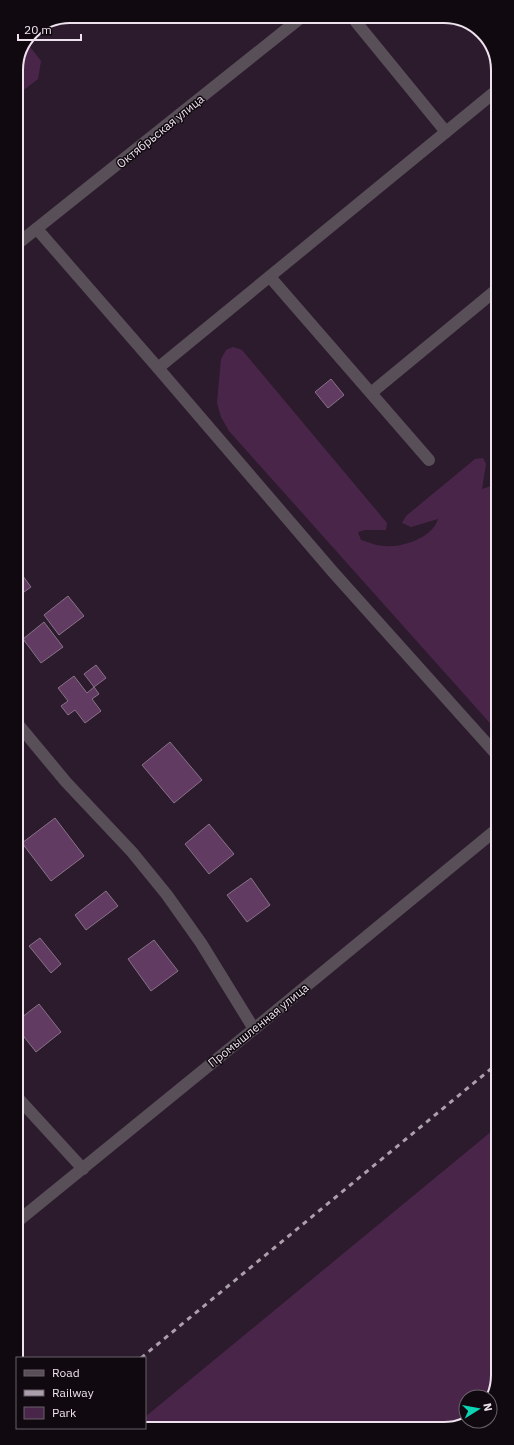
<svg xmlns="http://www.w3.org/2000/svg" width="514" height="1445" viewBox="0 0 514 1445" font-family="'IBM Plex Sans',sans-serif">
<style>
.green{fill:#492649}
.building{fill:#623b63;stroke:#877287}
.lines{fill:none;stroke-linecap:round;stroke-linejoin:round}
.minor{stroke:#584f58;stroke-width:12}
.rail{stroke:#ac9fac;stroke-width:3;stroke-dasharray:5 5;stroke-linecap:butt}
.labels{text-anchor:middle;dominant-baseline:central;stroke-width:3;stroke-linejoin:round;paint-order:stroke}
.street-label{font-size:12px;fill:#eee2ee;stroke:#100910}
.rim{fill:none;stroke:#eee2ee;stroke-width:2}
</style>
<rect width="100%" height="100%" fill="#2c1b2c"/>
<g class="green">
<polygon points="27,43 41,61 38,79 16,96 16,67"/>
<path d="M233,347l9,3 145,173 -1,7h-21l-7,2 3,8c7,2 16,6 24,6 18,2 48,-9 53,-27l-27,8 -9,-4 4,-7 69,-57 8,-1 3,6 -4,25 15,-5v247l-268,-300 -8,-14 -4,-14 4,-44 5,-9z"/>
<polygon points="498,1126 498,1375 490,1399 490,1397 466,1397 466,1421 467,1421 458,1427 131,1429 145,1428 145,1417"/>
</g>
<g class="building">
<polygon points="331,379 344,395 328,408 315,392"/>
<polygon points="17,568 31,587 17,597"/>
<polygon points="68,596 84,616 59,635 44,615"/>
<polygon points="44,622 63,647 41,663 23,639"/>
<polygon points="96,665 106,678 94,687 84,674"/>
<polygon points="74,676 87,693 94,687 99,694 92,699 101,711 85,723 75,710 68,715 61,706 68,701 58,688"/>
<polygon points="170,742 202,780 174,803 142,765"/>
<polygon points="55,818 84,856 51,881 22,843"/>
<polygon points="209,824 234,854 209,874 185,844"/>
<polygon points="251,878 270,905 247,922 227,895"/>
<polygon points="106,891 118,906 86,930 75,915"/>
<polygon points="40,938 61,964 51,973 29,946"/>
<polygon points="154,940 178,971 151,991 128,959"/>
<polygon points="39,1004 61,1032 36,1052 17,1028 17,1021"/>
</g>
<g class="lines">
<g class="minor">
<polyline points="356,22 446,132"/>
<polyline points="37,229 158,368 496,91"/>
<polyline points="16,245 303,16"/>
<polyline points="270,277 429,460"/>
<polyline points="158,368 333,572 497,755"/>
<polyline points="371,393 496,290"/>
<polyline points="17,723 66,782 132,852 167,895 201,943 254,1029"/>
<polyline points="18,1098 83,1169"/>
<polyline points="18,1221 254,1029 497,829"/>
</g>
<polyline class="rail" points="141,1358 498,1063"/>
</g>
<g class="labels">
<g class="street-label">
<text transform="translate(160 131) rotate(-39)">Октябрьская улица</text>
<text transform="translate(258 1025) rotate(-39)">Промышленная улица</text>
</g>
</g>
<path d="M0 0H514V1445H0ZM70 23H444A47 47 0 0 1 491 70V1375A47 47 0 0 1 444 1422H70A47 47 0 0 1 23 1375V70A47 47 0 0 1 70 23Z" fill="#100910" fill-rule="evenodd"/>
<path class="rim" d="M70 23H444A47 47 0 0 1 491 70V1375A47 47 0 0 1 444 1422H70A47 47 0 0 1 23 1375V70A47 47 0 0 1 70 23Z"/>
<rect x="16" y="1357" width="130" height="72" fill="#100910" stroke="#696069"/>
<rect x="24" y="1370" width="20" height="6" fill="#584f58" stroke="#696069"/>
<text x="52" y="1377" font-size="12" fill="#eee2ee">Road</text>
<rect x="24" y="1390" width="20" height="6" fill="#ac9fac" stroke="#696069"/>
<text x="52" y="1397" font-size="12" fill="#eee2ee">Railway</text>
<rect x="24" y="1407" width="20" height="12" fill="#492649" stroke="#696069"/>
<text x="52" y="1417" font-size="12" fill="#eee2ee">Park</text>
<g transform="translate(478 1409) rotate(79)"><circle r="19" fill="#100910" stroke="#696069"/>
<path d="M0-3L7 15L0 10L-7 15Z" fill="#0cd5b5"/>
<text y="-6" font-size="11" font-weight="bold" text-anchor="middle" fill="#eee2ee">N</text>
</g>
<path d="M18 34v6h63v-6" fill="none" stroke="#eee2ee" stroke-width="2"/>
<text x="24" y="34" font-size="12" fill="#eee2ee" stroke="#100910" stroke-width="3" paint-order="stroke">20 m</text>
</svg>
